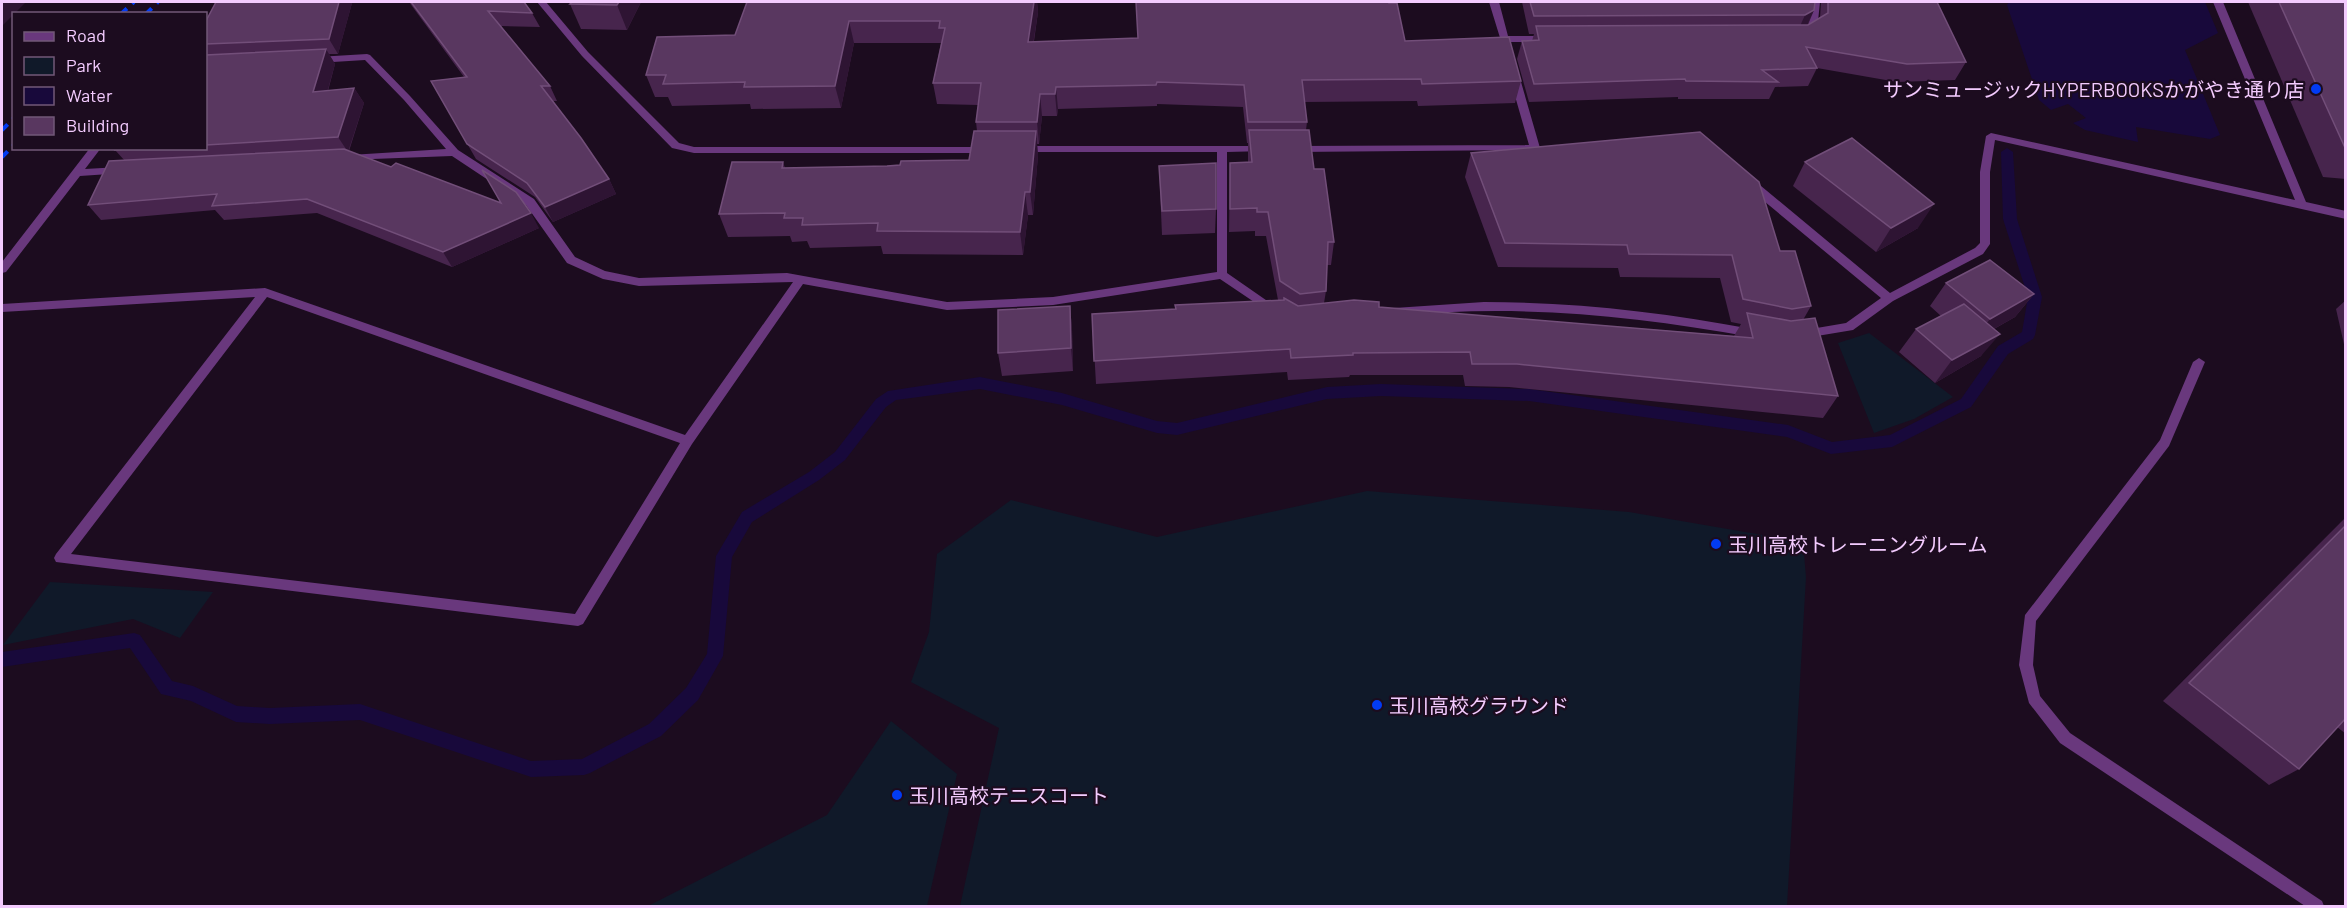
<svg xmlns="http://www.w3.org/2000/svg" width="2347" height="908" viewBox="0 0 2347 908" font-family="Barlow,'Noto Sans JP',sans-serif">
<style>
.green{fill:#101929}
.water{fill:#18093b}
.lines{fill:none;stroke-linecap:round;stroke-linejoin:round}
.stream{fill:#18093b;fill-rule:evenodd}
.street{fill:#69387d;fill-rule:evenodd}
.rail{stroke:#023bf3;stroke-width:4;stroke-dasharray:8 7;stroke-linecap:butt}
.wall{fill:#47254d}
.shaded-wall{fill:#2e1433}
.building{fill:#593760;stroke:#724e79;stroke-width:1.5}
.poi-dot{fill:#023bf3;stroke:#1c0c1f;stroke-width:2}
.labels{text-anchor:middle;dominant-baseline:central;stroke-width:4.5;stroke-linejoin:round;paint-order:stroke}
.poi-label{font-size:20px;fill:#f3cbfe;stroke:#1c0c1f;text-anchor:start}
</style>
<rect width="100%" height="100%" fill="#1c0c1f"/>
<g class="green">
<polygon points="1869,333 1953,397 1914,419 1874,433 1838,343"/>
<polygon points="1367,491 1629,512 1803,542 1806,577 1787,906 960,906 999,728 911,682 929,632 937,554 1011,500 1157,537"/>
<polygon points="50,582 213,592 180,638 133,619 3,645"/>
<polygon points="891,721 957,774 927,906 648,906 827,815"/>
</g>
<polygon class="water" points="2009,2 2205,2 2218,33 2185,50 2220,135 2210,139 2136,127 2138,142 2085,130 2073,123 2086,118 2068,104 2051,110 2039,100 2007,5"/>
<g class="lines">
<polygon class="stream" points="2007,148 2013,152 2017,219 2042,297 2035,335 2033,339 2008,354 1971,407 1892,447 1831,454 1787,437 1529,401 1381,396 1327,399 1177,435 1157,433 1062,405 980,389 896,400 886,407 845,460 819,480 752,522 732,557 723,656 698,700 661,736 590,773 584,775 531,777 360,720 270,724 236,722 191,701 161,694 130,648 2,667 2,652 134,633 140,635 172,681 193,686 237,706 270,708 360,704 531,761 582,759 649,724 686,688 707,654 716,556 742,512 809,472 835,452 876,399 888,391 980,377 1062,393 1157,421 1177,423 1327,387 1381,384 1529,389 1788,425 1832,442 1890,435 1961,399 1998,346 2022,332 2028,297 2003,219 2001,152"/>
<g class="street">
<polygon points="537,2 546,2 588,52 679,143 694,147 986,147 991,150 986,153 694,153 672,148 582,56"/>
<polygon points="1489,2 1499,2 1508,36 1547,36 1552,39 1547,42 1510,42 1513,52 1508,55 1505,54"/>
<polygon points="1810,2 1820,2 1817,31 1807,36 1802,33 1808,29"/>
<polygon points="2213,2 2223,2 2306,202 2346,211 2346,219 1995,140 1990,172 1990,244 1983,254 1893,301 1853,330 1805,338 1801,337 1799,334 1805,330 1846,323 1881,298 1747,187 1746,184 1747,181 1755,181 1890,293 1975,248 1980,243 1980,172 1986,136 1991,133 2295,200"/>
<path d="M367,54l3,1 40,41 48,54 76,49 41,58 30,14 34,7 148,-5 160,29 106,-5 164,-25v-120h-195l-5,-3 5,-3h240l5,3 -1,2 -39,1v121l52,36 -2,3h-8l-49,-33 -167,26 -106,5 -144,-26 -111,160 -109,180 -5,2 -522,-64 -2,-4 2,-4 199,-257 -253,15v-8l263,-16 420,147 108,-153 -154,4 -36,-7 -36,-16 -41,-58 -74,-49 -106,4v-4l4,-1 96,-6 -42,-49 -39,-40 -48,3 -5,-3 5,-3zM267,297l413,146 -105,171 -504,-60z"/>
<polygon points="1514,72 1519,75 1540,148 1539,150 1295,152 1290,149 1295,146 1529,145 1509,75"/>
<polygon points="90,148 101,148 85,169 120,167 124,169 124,173 80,176 6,272 2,273 2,262"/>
<path d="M1484,302c90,0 179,10 268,27l6,4 -6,4c-122,-22 -234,-33 -358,-21l-6,-4 6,-4z"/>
<polygon points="2199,358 2205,362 2169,446 2036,621 2033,665 2040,696 2070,733 2322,901 2324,906 2305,906 2060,743 2029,703 2019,665 2025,615 2160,440 2193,362"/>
</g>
<g class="rail">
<polyline points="121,14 134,2"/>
<polyline points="146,14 158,2"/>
<polyline points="2,130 14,118"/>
<polyline points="2,157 14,145"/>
</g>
</g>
<g class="wall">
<polygon points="409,2 524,2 532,13 540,27 501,26 550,86 557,101 553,101 609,179 616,194 553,222 535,197 476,159 431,81 464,77"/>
<polygon points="572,2 641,2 627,30 581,29 570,4"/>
<polygon points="747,2 1037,2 1038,12 1034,41 1405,41 1521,81 1515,103 1418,106 1417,101 1304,102 1307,122 1306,130 1314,169 1334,242 1331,265 1327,265 1326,291 1324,303 1734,336 1741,324 1731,322 1720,278 1620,277 1618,268 1498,267 1465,177 1471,153 1780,251 1811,306 1803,320 1838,396 1823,418 1509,387 1465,386 1463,375 1350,375 1349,377 1288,380 1287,372 1096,384 1092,314 1175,309 1278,300 1266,236 1255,236 1255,231 1229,232 1230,163 1248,162 1248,143 1247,143 1243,107 1157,104 1157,106 1058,109 1057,116 1042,116 1039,144 1037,144 1038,155 1033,215 1028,215 1023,255 883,254 881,246 810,248 807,241 792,242 790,236 728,237 719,214 783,162 785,168 887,166 969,160 977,131 976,122 978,105 937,104 933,83 941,43 854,43 841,108 751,109 750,104 672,106 668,97 655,97 646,75 735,35"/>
<polygon points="1522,2 1815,2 1814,10 1808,25 1820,18 1821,2 1937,2 1966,62 1955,80 1897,82 1817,68 1808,86 1775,87 1769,99 1678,99 1678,97 1529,102 1517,59 1522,41 1532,41 1534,34 1529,34"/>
<polygon points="2248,2 2346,2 2346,179 2323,177"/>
<polygon points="352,3 338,54 329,54 335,64 328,91 354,88 364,103 349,151 539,228 452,267 317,213 224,220 215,210 101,220 88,205 125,161 115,150 116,148 206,148 206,21"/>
<polygon points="1805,162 1918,228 1876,252 1793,186"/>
<polygon points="1159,166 1216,209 1215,233 1162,235"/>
<polygon points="1946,283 2034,294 2015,317 1994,329 1981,356 1935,383 1899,352 1916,329 1941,316 1930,306"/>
<polygon points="2346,300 2346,353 2336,309"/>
<polygon points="1070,306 1072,329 1073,371 1002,376 998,353"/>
<polygon points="2346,517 2346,734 2337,727 2299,769 2269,785 2163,701"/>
</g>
<g class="shaded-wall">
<polygon points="2,2 26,2 2,26"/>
<polygon points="339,2 352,2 352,3 338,54 329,39"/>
<polygon points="619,2 641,2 627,30 617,5"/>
<polygon points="1034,2 1037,2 1038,12 1030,64 1028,42"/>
<polygon points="1814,10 1806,28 1797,33 1805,15"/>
<polygon points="849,21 854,43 841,108 835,86"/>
<polygon points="326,49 335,64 323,107 313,92"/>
<polygon points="1056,87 1058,109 1057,116 1055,94"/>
<polygon points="354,88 364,103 348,152 338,137"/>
<polygon points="1040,94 1042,116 1039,144 1037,122"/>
<polygon points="1036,131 1038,155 1033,215 1030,192"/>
<polygon points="609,179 616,194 553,222 545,207"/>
<polygon points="1025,192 1028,215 1023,255 1020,232"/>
<polygon points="1934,204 1918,228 1876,252 1891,228"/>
<polygon points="531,213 539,228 452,267 443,252"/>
<polygon points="2034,294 2015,317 1972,341 1990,319"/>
<polygon points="1070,306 1072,329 1073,371 1071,348"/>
<polygon points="2000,334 1981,356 1935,383 1952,360"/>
</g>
<g class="building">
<polygon points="216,2 339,2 329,39 206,44 206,21"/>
<polygon points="411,2 524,2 532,13 488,11 550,86 541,86 581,138 609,179 545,207 527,183 467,144 431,81 467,77"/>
<polygon points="572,2 619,2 617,5 570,4"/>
<polygon points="747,2 1034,2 1028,42 1138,38 1136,2 1389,2 1389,3 1397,3 1405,41 1509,37 1521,81 1422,84 1421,79 1302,80 1307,122 1248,122 1244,85 1157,82 1156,85 1056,87 1055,94 1040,94 1037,122 976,122 981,83 933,83 945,28 939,28 940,21 849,21 835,86 744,87 745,82 663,84 666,75 646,75 657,37 735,35"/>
<polygon points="1530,2 1815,2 1814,10 1805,15 1534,16"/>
<polygon points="1828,2 1937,2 1966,62 1907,64 1806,47 1817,68 1762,70 1778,82 1686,81 1685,79 1534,84 1522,41 1539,40 1536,26 1808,25 1828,13"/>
<polygon points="2279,2 2346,2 2346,150"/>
<polygon points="326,49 313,92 354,88 338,137 206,145 206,55"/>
<polygon points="1249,130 1309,130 1314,169 1324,169 1334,242 1328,242 1326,291 1300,294 1280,281 1268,212 1257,212 1257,208 1230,209 1230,163 1252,162"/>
<polygon points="974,131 1036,131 1030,192 1025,192 1020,232 877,231 878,223 802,225 803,218 784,218 785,213 719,214 732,162 783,162 782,168 887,166 900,165 901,161 969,160"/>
<polygon points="1700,132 1759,182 1780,251 1795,251 1811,306 1792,309 1743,299 1732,255 1629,254 1627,245 1505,243 1471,153"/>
<polygon points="1852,138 1934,204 1891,228 1805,162"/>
<polygon points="116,148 137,148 115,150"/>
<polygon points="344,149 391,167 396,163 501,203 482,170 516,192 531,213 443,252 307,199 212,206 217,194 88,205 109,161"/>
<polygon points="1216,163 1216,209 1162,211 1159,166"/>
<polygon points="1990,260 2034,294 1990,319 1946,283"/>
<polygon points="1284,298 1298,306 1354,300 1379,302 1379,307 1753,338 1747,313 1791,321 1815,318 1838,396 1517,364 1472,364 1470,352 1353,353 1353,355 1291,358 1290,349 1094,361 1092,314 1176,309 1175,305 1284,300"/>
<polygon points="1964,304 2000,334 1952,360 1916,329"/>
<polygon points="1070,306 1071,348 998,353 998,310"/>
<polygon points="2346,525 2346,718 2299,769 2189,683"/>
</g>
<g class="poi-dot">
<circle cx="2316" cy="89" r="6"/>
<circle cx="1716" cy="544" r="6"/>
<circle cx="1377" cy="705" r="6"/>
<circle cx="897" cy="795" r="6"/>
</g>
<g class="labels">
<g class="poi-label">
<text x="2304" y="89" text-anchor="end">サンミュージックHYPERBOOKSかがやき通り店</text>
<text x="1728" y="544">玉川高校トレーニングルーム</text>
<text x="1389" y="705">玉川高校グラウンド</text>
<text x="909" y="795">玉川高校テニスコート</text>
</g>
</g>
<rect width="2347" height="908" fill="none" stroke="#f3cbfe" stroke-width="6"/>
<rect x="12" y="12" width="195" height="138" fill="#1c0c1f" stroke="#725878" stroke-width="1.5"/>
<rect x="24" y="32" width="30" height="9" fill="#69387d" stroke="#725878" stroke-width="1.5"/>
<text x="66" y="42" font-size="18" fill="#f3cbfe">Road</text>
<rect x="24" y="57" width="30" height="18" fill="#101929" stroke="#725878" stroke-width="1.5"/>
<text x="66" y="72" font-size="18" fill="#f3cbfe">Park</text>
<rect x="24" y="87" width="30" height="18" fill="#18093b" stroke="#725878" stroke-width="1.5"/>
<text x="66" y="102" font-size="18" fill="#f3cbfe">Water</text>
<rect x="24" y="117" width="30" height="18" fill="#593760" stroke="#725878" stroke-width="1.5"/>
<text x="66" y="132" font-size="18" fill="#f3cbfe">Building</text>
</svg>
